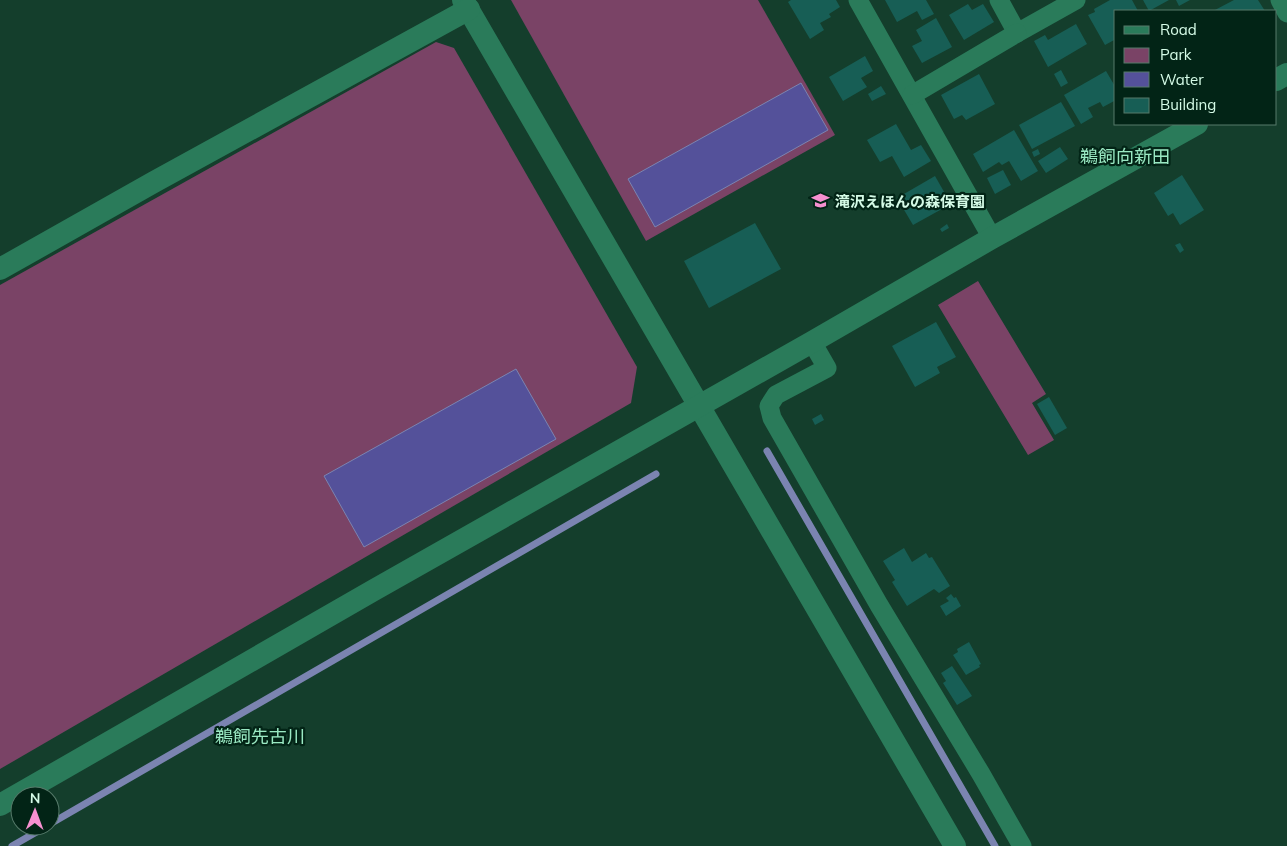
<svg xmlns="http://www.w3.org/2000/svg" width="1287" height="846" viewBox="0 0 1287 846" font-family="Mulish,'Noto Sans JP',sans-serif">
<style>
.green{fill:#7a4366}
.water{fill:#54519a;stroke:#7b84b1}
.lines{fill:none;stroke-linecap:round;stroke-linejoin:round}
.stream{stroke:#7b84b1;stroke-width:7}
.building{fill:#175e55}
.minor{stroke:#2a7b5a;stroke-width:19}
.tertiary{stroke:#2a7b5a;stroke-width:22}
.labels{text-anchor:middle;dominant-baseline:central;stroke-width:4.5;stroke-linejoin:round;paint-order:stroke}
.poi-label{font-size:15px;font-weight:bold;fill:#d5fbe7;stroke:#022416;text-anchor:start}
.quarter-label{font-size:18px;fill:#9ae9c3;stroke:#022416}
</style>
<rect width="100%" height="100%" fill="#143e2c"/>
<g class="green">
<polygon points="511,0 758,0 835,135 646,241"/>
<polygon points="436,42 454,48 637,367 631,403 0,769 0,285"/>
<polygon points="978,281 1046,394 1032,403 1054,440 1028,455 938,305"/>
</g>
<g class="water">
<polygon points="801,83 828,130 655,227 628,179"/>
<polygon points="516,369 556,439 364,547 324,476"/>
</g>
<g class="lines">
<g class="stream">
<polyline points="767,451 995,846"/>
<polyline points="50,824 656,474"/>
<polyline points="12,846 47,826"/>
</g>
</g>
<g class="building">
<polygon points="791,0 836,0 840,7 829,14 831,17 820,23 824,30 810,39 788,2"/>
<polygon points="885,0 926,0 934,14 922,20 917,11 897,22"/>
<polygon points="1110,0 1132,0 1138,11 1116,11 1116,39 1105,45 1088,15 1095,12 1094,9"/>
<polygon points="1143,0 1169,0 1149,11"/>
<polygon points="1176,0 1190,0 1179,6"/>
<polygon points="1234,0 1258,0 1265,11 1213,11"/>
<polygon points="968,4 972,10 983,4 994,22 964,40 949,15"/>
<polygon points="936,18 952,47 922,63 912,46 922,41 916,30"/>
<polygon points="1076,24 1087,44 1048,67 1034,41 1045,35 1048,40"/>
<polygon points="865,56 873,71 861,78 867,87 843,101 829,77"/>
<polygon points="1061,70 1068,83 1061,87 1054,74"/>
<polygon points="1106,71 1116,88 1116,100 1103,107 1100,102 1088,108 1093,117 1081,124 1064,95"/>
<polygon points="979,74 995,104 966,120 962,115 954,119 941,95"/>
<polygon points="881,86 886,94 872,101 868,94"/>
<polygon points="1061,102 1075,126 1032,149 1019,125"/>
<polygon points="896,124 911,150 921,145 931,161 904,177 892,156 880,162 867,140"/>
<polygon points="1014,130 1038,171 1021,181 1009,161 1002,165 999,162 983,172 973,154"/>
<polygon points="1060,147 1068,159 1046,173 1038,161"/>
<polygon points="1038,149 1040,154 1034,157 1032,152"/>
<polygon points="1003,170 1011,185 995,194 987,178"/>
<polygon points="1182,175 1204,210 1180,225 1173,213 1168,216 1154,193"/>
<polygon points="935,176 951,204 913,225 897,198"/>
<polygon points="755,223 781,269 709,308 684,261"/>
<polygon points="947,224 949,228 942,232 940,229"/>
<polygon points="1180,243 1184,250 1180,253 1175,245"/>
<polygon points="936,322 956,357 937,367 940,373 915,387 892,346"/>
<polygon points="1049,397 1067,428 1055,435 1037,404"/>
<polygon points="821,414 824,420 815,425 812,419"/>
<polygon points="904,548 912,562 926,553 929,558 932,557 950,586 939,593 934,589 907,606 892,582 895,580 883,561"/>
<polygon points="951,594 954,598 956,597 961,606 946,616 940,606 949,601 946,598"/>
<polygon points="969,642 981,664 979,665 980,667 966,675 953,655 958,652 957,649"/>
<polygon points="952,666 972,696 957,705 943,683 946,681 941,673"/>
</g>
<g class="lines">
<g class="minor">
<polyline points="858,0 992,238"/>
<polyline points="999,0 1017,33 1076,0"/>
<polyline points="1280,0 1287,13"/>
<polyline points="912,95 1017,33"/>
<polyline points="812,342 827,368 776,395 769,406 772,418 879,605 981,774 1022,846"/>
</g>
<g class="tertiary">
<polyline points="463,0 955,846"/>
<polyline points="1276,80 1287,74"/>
<polyline points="0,269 154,182 469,9"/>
<polyline points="0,805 374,590 812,342 992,238 1197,124"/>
</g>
</g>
<defs>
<symbol id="school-bare" viewBox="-9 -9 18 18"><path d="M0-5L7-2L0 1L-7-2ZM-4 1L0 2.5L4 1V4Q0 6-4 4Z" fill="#f690d0" stroke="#022416" stroke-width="2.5" paint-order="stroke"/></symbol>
</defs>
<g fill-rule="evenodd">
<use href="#school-bare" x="808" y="188" width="25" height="25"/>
</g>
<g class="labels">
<g class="poi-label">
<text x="835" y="201">滝沢えほんの森保育園</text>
</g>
<g class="quarter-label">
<text x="1125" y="156">鵜飼向新田</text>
<text x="260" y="736">鵜飼先古川</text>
</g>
</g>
<rect x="1114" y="10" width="162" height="115" fill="#022416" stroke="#567a6a"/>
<rect x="1124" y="26" width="25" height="8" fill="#2a7b5a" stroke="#567a6a"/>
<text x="1160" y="35" font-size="15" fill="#d5fbe7">Road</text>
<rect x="1124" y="48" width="25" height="15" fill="#7a4366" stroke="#567a6a"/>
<text x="1160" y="60" font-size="15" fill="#d5fbe7">Park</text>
<rect x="1124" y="72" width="25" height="15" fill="#54519a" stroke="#567a6a"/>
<text x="1160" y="85" font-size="15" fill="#d5fbe7">Water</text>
<rect x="1124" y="98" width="25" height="15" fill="#175e55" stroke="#567a6a"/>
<text x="1160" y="110" font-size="15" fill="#d5fbe7">Building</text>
<g transform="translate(35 811) rotate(1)"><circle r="24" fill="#022416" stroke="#567a6a"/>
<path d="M0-4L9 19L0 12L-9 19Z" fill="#f690d0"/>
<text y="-8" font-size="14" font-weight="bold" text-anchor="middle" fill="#d5fbe7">N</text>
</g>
</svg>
